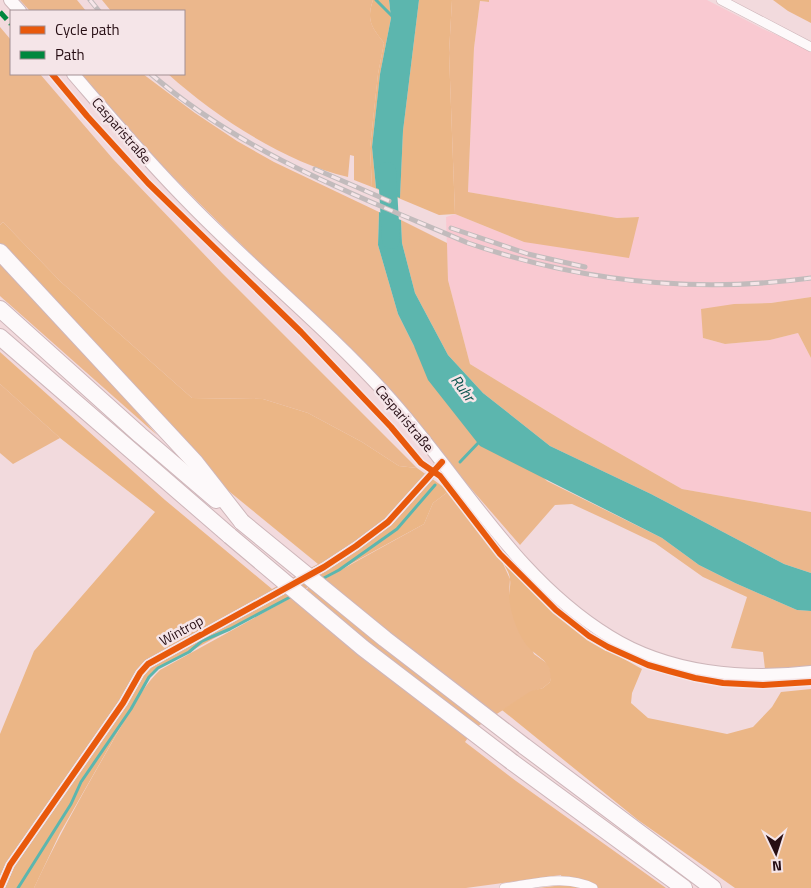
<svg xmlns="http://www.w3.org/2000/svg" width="811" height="888" viewBox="0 0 811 888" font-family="'Titillium Web',sans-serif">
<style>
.built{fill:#f9c9d1}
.green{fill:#ebb78c}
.forest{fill:#ebb686}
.water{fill:#5cb6ae}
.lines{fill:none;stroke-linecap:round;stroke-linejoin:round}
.stream{stroke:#5cb6ae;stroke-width:3}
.river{stroke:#5cb6ae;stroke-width:18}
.minor-casing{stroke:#ceb6ba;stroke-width:10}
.secondary-casing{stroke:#ceb6ba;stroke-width:14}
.motorway-casing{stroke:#ceb6ba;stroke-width:18}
.minor{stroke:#fdf9fa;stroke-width:9}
.secondary{stroke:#fdf9fa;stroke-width:12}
.motorway{stroke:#fdf9fa;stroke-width:16}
.rail-casing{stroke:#c2bbbc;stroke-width:5}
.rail{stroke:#f5e5e8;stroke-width:3;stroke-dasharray:9;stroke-linecap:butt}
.motorway-bridge-casing{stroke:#ceb6ba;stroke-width:18;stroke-linecap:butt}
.motorway-bridge{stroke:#fdf9fa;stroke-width:16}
.quiet{stroke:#00873e;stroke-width:5;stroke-dasharray:10 5;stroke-linecap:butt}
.cycleway-casing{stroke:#f5e5e8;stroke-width:9}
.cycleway{stroke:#e8590c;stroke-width:6}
.labels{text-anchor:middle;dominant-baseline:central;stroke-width:5;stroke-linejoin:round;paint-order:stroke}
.street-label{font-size:14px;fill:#260d13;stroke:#f5e5e8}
.water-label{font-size:15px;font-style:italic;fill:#0a544e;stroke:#f5e5e8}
</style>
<rect width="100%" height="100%" fill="#f2dadd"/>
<polygon class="built" points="489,0 707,0 763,29 811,50 811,297 771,303 734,304 703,338 725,344 770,340 798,333 811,358 811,512 682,489 575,428 470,364 448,280 446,217 455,214 524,242 639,217 617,218 468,192 474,48 480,1 488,2"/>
<g class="green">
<polygon points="20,0 77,0 86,11 30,11"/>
<path d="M102,0h271c-7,21 -1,27 11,43l-6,31 -8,74 2,39 -18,-7v-24l-4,-1 -2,22c-64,-15 -132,-60 -180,-103h16v-63h-73z"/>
<polygon points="452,0 489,0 489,2 480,1 474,48 468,192 617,218 639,217 629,258 524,242 455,214 449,53"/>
<polygon points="0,27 11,40 11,74 40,74 113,159 222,273 417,468 399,466 362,442 308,413 263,399 192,398 61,282 3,222 0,225"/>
<polygon points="81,74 143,74 195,113 237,141 274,162 379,212 378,245 398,314 414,346 547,481 662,538 699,565 735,583 797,610 811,611 811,666 765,669 763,652 731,648 747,597 703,577 655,543 611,522 572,504 555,505 520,545 447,461 314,316 198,202 133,136"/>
<polygon points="401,220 447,243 448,280 470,364 575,428 682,489 811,512 811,573 784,564 651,494 550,446 483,393 448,355 415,293 402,243"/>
<polygon points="0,260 50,313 157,435 0,296"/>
<polygon points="811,297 811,358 798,333 770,340 725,344 703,338 701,309 734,304 771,303"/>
<polygon points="0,384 60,438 13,464 0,453"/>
<path d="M449,491l52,68 9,20 -1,15 25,60 14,10 4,10 -2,8 -7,6 -12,4 -56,36 -10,14 51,39 150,107h-128l25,-3 -2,-10 -95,13h-432c23,-49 49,-95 76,-142 14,-24 30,-57 50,-76l264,-146 9,-21z"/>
</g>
<g class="forest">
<path d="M373,0h16l2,18 -11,56 -8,73 4,41 24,9 3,-66 16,-131h33l-3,53 6,161 -16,1 -67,-28 -2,-39 8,-74 6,-31c-12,-16 -18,-22 -11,-43z"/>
<polygon points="773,0 811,0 811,23 788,11"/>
<polygon points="3,222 61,282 192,398 263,399 308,413 362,442 399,466 417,468 449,491 433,503 424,524 152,672 60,833 34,888 0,888 0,734 34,651 155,512 60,438 0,384 0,352 165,500 272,589 318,564 225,488 0,243 0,225"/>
<path d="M501,559l52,53 35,27 54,30 -10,24 -1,10 17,15 79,16 26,-7 19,-20 9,-15 30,-3v199h-76l-97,-68 -136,-110 29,-19 12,-3 7,-6c4,-23 -14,-23 -25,-39 -9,-13 -15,-32 -16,-47 0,-5 2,-11 1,-16 0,-7 -6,-15 -9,-21z"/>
</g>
<g class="water">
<polygon points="389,0 419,0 403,131 400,198 376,188 372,147 380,74 391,18"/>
<polygon points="379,212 401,220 402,243 415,293 448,355 483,393 550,446 651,494 784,564 811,573 811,611 797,610 735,583 699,565 662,538 480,446 428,380 414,346 398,314 378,245"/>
</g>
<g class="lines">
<g class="stream">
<polyline points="376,0 393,17"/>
<polyline points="460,462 480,441"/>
<polyline points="322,579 339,570 397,529 435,485"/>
<polyline points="18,888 71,804 81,782 131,709 149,677 158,668 189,652 202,641 230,629 292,596"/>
</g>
<polyline class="river" points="387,171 391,240"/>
<defs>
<g id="minor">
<polyline points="721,0 811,47"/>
<polyline points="0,888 10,865 123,703 140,673 148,664 324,567 356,546 388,522 442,462"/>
<path d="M504,888c29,-4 61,-14 89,0"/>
</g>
<g id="secondary">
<polyline points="10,0 20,11"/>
<path d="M73,74c38,44 75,88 116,129 63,65 135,123 196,190 75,82 128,184 224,243 59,37 135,44 202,36"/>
</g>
<g id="motorway">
<polyline points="0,252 195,462 242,522"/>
<polyline points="0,309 140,435 216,500"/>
<polyline points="0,337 230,536"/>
<polyline points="524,746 713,888"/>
<polyline points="512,762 684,888"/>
</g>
</defs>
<use href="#minor" class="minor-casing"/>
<use href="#secondary" class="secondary-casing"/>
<use href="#motorway" class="motorway-casing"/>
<use href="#minor" class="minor"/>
<use href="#secondary" class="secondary"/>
<use href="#motorway" class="motorway"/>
<defs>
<g id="rail">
<polyline points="90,0 99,11"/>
<path d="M151,74c92,80 207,122 317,169 113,39 225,51 343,35"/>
<polyline points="315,169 389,201"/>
<polyline points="451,228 528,254 585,267"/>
</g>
</defs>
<use href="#rail" class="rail-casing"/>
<use href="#rail" class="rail"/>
<defs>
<g id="motorway-bridge">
<polyline points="242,522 385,639 524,746"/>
<polyline points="230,536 363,648 512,762"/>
</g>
</defs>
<use href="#motorway-bridge" class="motorway-bridge-casing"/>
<use href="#motorway-bridge" class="motorway-bridge"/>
<polyline class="quiet" points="0,12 11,24"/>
<defs>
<g id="cycleway">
<polyline points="52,74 87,116 148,183 301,332 391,427 421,463 440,476 500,554 556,610 589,636 608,647 648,665 669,671 695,678 723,683 763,685 811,682"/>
<polyline points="0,888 10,865 123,703 140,673 148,664 324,567 356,546 388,522 442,462"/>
</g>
</defs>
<use href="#cycleway" class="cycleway-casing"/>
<use href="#cycleway" class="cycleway"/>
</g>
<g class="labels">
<g class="street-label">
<text transform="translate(122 130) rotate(49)">Casparistraße</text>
<text transform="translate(405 418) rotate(50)">Casparistraße</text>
<text transform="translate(181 630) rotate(-29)">Wintrop</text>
</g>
<g class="water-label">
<text transform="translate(463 388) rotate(53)">Ruhr</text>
</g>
</g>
<rect x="10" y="10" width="175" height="65" fill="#f5e5e8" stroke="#a28f93"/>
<rect x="20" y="26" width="25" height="8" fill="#e8590c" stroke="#a28f93"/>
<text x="55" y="35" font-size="15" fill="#260d13">Cycle path</text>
<rect x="20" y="51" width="25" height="8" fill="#00873e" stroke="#a28f93"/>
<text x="55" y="60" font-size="15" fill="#260d13">Path</text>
<g transform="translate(776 853) rotate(176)" stroke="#f5e5e8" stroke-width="4" paint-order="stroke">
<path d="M0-4L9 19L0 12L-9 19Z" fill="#260d13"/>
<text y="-8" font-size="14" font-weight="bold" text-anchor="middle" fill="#260d13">N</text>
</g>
</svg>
